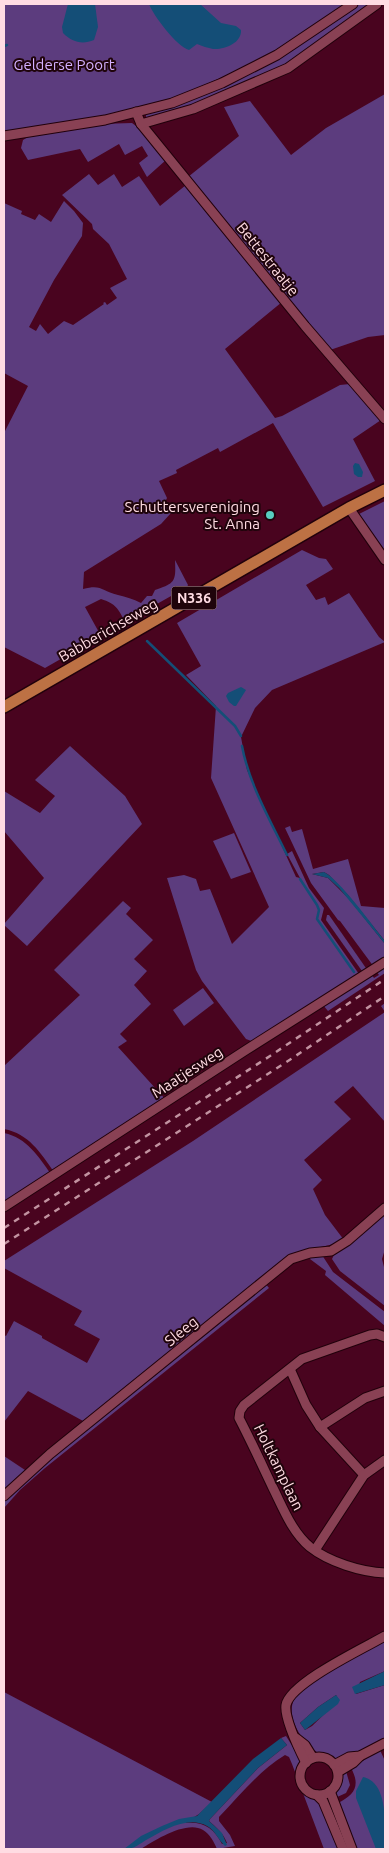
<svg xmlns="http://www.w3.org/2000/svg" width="389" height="1853" viewBox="0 0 389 1853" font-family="Ubuntu,sans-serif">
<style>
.green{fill:#5c3c7e;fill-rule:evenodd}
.water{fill:#144e77}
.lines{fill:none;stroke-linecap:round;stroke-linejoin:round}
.stream{stroke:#144e77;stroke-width:2.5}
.minor-casing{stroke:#21010b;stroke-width:11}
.major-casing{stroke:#21010b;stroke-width:14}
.minor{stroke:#894154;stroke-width:9}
.major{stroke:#bd7144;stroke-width:11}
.rail{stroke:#c293a1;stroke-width:2.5;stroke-dasharray:6 6;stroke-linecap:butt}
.poi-dot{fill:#58cec0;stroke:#1f040b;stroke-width:2}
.labels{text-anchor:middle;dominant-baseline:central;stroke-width:4;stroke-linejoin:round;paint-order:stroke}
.shield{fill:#1f040b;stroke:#bc9ba2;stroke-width:1}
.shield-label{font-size:14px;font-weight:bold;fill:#ffdce3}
.park-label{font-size:15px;fill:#d4b0ff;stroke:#1f040b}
.street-label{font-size:15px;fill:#ffdce3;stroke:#1f040b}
.poi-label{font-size:15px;fill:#ffdce3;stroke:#1f040b;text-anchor:end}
</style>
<rect width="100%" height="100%" fill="#49041f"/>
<g class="green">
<polygon points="4,4 348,4 263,59 173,99 133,111 4,134"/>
<polygon points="358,4 373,4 293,60 261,77 211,100 146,118 146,115 148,112 176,104 325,27"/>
<polygon points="385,94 385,335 368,337 330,350 188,177 239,136 224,107 250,101 291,155 326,128"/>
<polygon points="132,123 140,129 166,160 147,177 139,163 148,156 142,146 125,155 119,144 88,162 80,149 28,160 21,148 23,140 28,137 100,124"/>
<path d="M89,174l9,11 16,-11 8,13 17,-11 21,30 26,-21 96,117 -57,47 50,69 7,-2 58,-31 10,-1 31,36 -28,19 22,42 -52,26 -50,-84 -53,29 -2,-4 -42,22 1,3 -18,8 8,17 -2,4 6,11 -10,11 -77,48 -1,17c19,-5 18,2 35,6 8,2 15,4 23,8l6,-7h5l3,-6c20,-7 21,-8 20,-30l13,25 -1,2 -62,35c-7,-14 -9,-18 -24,-23l-16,8 16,29 -56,32 -41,-21v-214l24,-47 -24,-13v-170l18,8 -1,3 14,6 4,-6 12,8 13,-21 10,10 9,12 -1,13 -28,44 -25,47 7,4 4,-7 8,10 16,-13 9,4 31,-21 -1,-1 2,-1 2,3 10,-7 -7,-10 17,-9 -18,-35 -16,-15 -1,-5 -30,-29z"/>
<polygon points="385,501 385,553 359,517 359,514"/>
<polygon points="302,550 319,558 326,559 333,569 306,585 316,600 325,597 328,605 349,593 379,637 385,642 272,690 255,708 241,737 247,770 296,877 300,878 287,854 292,851 309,888 324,908 321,920 359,974 254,1042 246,1039 202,981 196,970 167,878 184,875 196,879 200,891 210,889 232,944 269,907 211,778 216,706 186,675 201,666 177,623"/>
<polygon points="70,746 125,796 142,824 27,946 4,925 4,924 44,878 4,831 4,791 40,813 55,796 35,780"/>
<polygon points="290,826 292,832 302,829 313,869 348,859 361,906 385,908 385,941 348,895 329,875 324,872 312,874 328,878 349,899 385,944 385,960 374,967 340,921 338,920 311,883 285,828"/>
<polygon points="234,833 251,872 231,879 213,841"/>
<path d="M123,901l8,7 -5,6 27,26 -19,19 13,12 -13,14 17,19 -31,30 7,7 -9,6 48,53 -112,72c-14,-20 -25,-38 -50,-43v-63l76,-71 -26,-25z"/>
<polygon points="327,915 329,915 368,971 362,971 326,920"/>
<polygon points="385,965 385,973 328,1011 323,1005 371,974 374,978 379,975 376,971"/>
<polygon points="203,988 214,1003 184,1026 173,1010"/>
<path d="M385,1003v119l-32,-36 -19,16 17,17 -47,41 18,20 -9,9 12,26 19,25c-16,8 -34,7 -51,14l-208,168 -57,-31 -24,31v-87l2,1 8,-15 28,15v2l45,25 13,-24 -26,-14 8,-14 -78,-43v-7l189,-120 192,-129 -4,-6z"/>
<path d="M4,1133c23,5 34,23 47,41l-47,30z"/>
<polygon points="385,1210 385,1249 382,1259 385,1271 385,1306 340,1271 332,1259 334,1255 343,1249"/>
<polygon points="322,1255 333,1272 385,1312 385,1326 325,1275 326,1271 306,1256"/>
<polygon points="264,1282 269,1288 45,1468 20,1490 4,1508 4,1498 8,1494"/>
<polygon points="4,1456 25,1470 4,1489"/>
<path d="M385,1640v31l-25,11 -4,12 29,-9v54c-13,5 -33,17 -46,19 -24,5 -58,-38 -44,-60 12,-19 69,-46 90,-58zM336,1695l3,5 -27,26 -7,4 -5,-7 18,-16z"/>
<path d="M4,1692l208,110 -13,12 -14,9c18,-2 29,5 37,21l5,-1c-4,-10 -10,-15 -18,-22l1,-2 48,-51 29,-23 -6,-7 5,-2 14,22 -2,18 2,9 6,7 13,8 21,49h-16l-32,-85 -3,-7 -4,-2c-26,16 -45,40 -66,62v4l11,14 5,11 -18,3c-3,-7 -7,-15 -14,-19 -16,-10 -48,10 -62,19h-137z"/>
<path d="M380,1750l5,11v88h-31l-16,-46c16,-8 23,-17 13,-35z"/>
<path d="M346,1771l4,14 -4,8 -11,5c0,-10 4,-21 11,-27z"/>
</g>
<g class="water">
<path d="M68,4h27l3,23 -4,13c-12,5 -22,2 -31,-7l-1,-6z"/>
<path d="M149,4h51l21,19 15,3 5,4c1,13 -17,20 -28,19 -5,-1 -11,-3 -16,-5l-8,6c-12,-3 -36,-35 -40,-46z"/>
<polygon points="355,463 359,464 363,472 362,477 358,477 354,474 353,466"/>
<polygon points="241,687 246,690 236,706 234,706 229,702 226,696 228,693"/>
<path d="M324,872c16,8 48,53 61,69v3l-46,-56 -11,-10 -16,-4z"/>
<polygon points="385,1671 385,1685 355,1694 352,1687"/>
<polygon points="336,1695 340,1700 338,1704 305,1730 300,1723 318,1707"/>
<path d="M281,1738l6,7 -29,23 -48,51 -1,2 13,12 5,12 -2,1c-7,-6 -9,-15 -18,-20 -18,-11 -44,4 -59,13 -9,5 -13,10 -24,10l17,-13 21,-10 17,-7 18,-3 56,-57z"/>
<path d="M363,1777c26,5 22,51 22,72h-9l-20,-51v-7z"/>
</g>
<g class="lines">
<g class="stream">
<polyline points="4,46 7,45"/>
<polyline points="147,641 235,726 241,736"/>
<path d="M242,746c7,38 28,74 45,109"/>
<polyline points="300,879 317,905 319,910 317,919 354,972"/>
</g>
<defs>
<g id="minor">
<polyline points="136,112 141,124 305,326 385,419"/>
<polyline points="141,124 193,109 288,68 377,4"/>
<polyline points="4,136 105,120 172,103 222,83 277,55 353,4"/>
<polyline points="349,508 385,560"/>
<polyline points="4,1207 246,1050 385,962"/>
<path d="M385,1337l-8,-3 -7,1 -68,24 -58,46 -4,6 -1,7c12,23 23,47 34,70 10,20 19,44 37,59 19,15 51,25 75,26"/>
<polyline points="290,1369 306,1405 320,1427 364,1475"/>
<polyline points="320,1427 365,1398 385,1391"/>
<polyline points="4,1496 50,1454 291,1259 310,1253 331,1251 347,1241 385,1208"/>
<polyline points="315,1550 364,1475 385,1460"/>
<polyline points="296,1738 305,1745 313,1758"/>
<circle cx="319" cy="1776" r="19"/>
<path d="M306,1763c-6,-12 -22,-45 -20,-58 4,-22 78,-57 99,-69"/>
<polyline points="334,1765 349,1757 360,1756 385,1743"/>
<polyline points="338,1772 353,1763 360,1756"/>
<polyline points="330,1791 352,1849"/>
<polyline points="317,1795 323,1801 343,1849"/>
</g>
<polyline id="major" points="4,707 349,508 385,490"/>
</defs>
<use href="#minor" class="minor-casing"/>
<use href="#major" class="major-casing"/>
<use href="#minor" class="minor"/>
<use href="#major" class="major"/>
<g class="rail">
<polyline points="4,1228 270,1056 385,979"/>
<polyline points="4,1244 291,1059 385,996"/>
</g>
</g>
<circle class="poi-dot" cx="270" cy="515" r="5"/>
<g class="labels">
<rect class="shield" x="171.5" y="586.5" width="45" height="23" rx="4"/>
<g class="shield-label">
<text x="194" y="598">N336</text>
</g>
<g class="park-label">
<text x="64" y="64">Gelderse Poort</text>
</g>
<g class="street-label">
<text transform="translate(268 259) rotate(51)">Bettestraatje</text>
<text transform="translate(108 630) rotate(-30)">Babberichseweg</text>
<text transform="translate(187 1072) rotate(-33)">Maatjesweg</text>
<text transform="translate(181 1331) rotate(-39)">Sleeg</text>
<text transform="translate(279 1467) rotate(64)">Holtkamplaan</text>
</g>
<g class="poi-label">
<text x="260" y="506">Schuttersvereniging<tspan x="260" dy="17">St. Anna</tspan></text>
</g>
</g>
<rect width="389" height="1853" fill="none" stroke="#ffdce3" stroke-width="10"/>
</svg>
